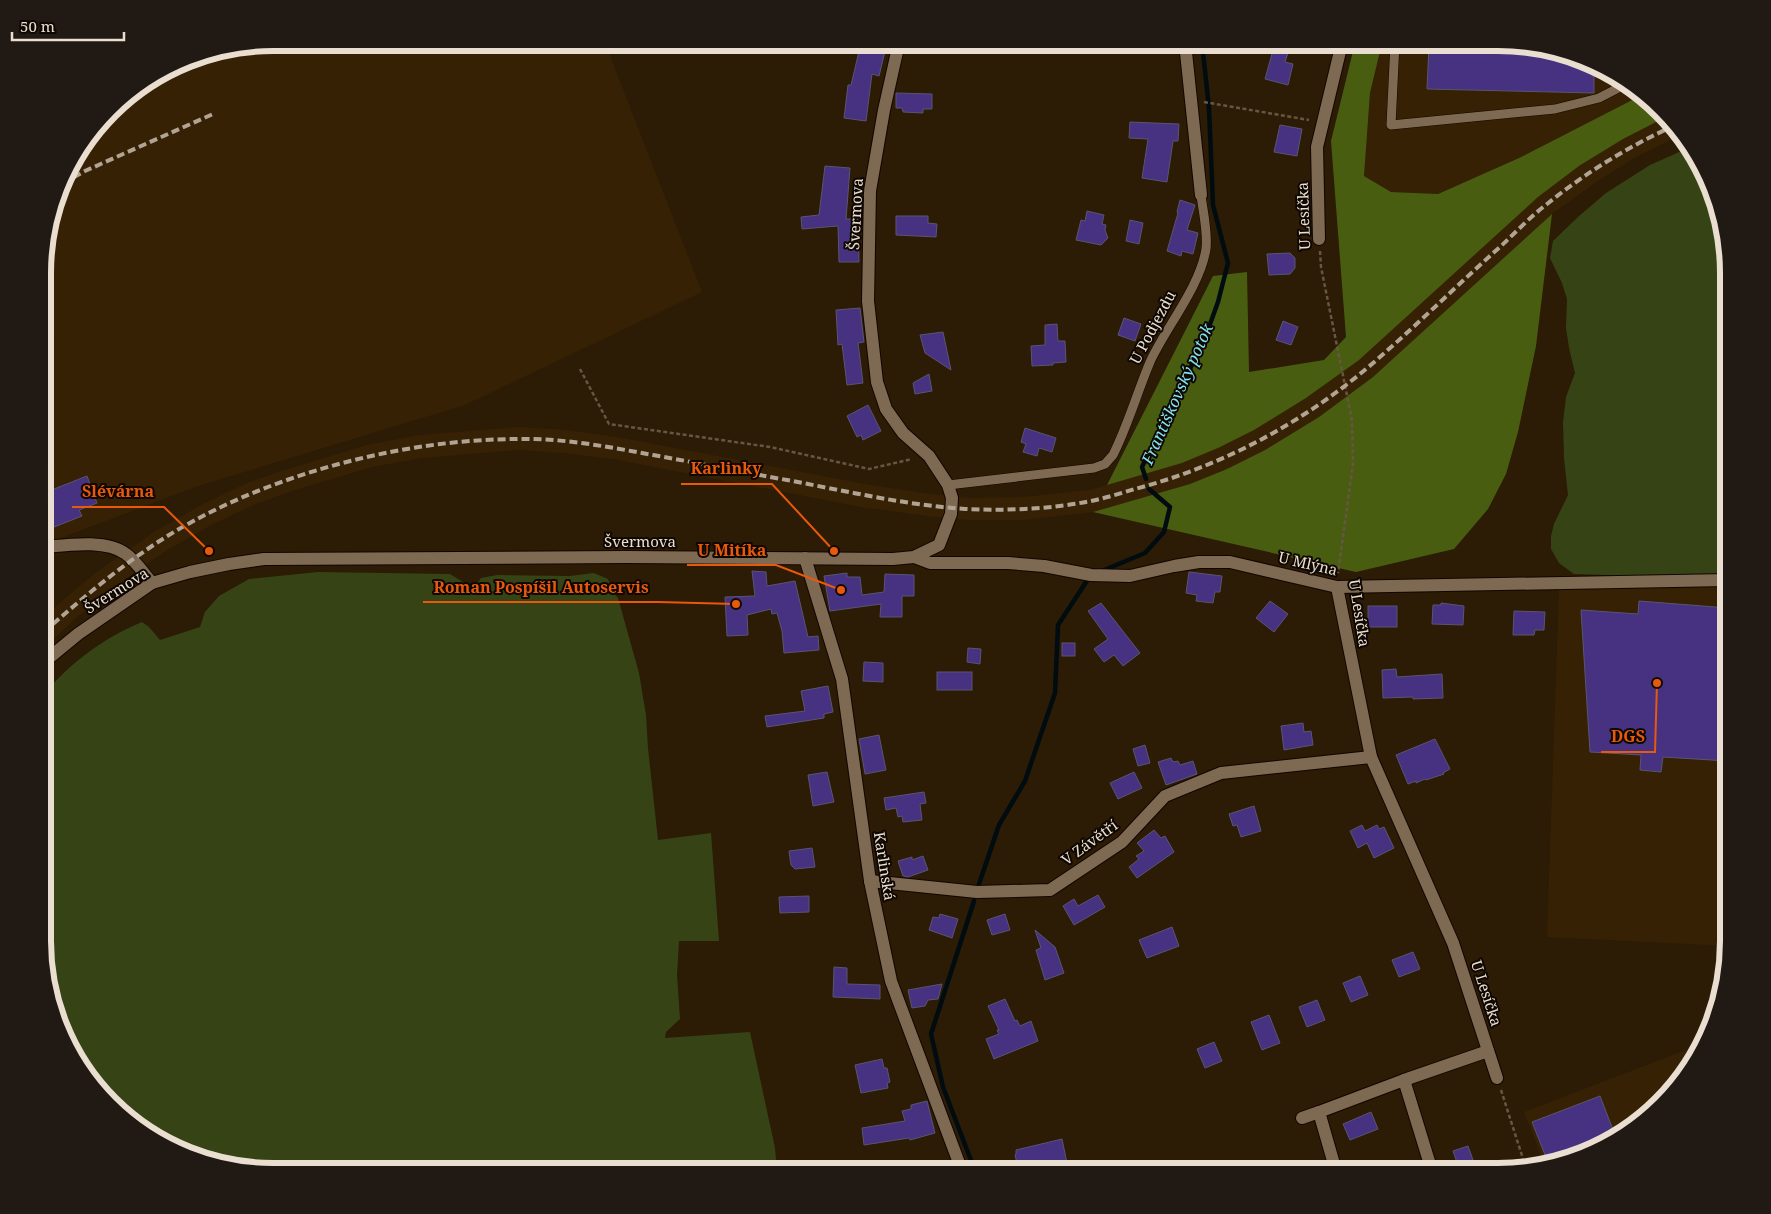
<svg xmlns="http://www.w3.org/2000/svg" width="1771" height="1214" viewBox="0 0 1771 1214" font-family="'Noto Serif',serif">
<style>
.built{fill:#372104}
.green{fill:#364415}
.forest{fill:#495d11}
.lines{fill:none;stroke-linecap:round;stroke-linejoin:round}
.stream{stroke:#000c0f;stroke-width:4.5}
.building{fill:#463280;stroke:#595570}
.service-casing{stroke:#140500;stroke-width:10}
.minor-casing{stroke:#140500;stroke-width:14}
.tertiary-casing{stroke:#140500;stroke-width:14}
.path{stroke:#665643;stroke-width:2.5;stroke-dasharray:4 2.5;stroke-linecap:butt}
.service{stroke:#7e6a52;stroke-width:9}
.minor{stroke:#7e6a52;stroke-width:12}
.tertiary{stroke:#7e6a52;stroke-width:12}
.rail{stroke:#b1a494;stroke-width:4;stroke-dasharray:8 4;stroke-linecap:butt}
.labels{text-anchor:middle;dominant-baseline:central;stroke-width:4;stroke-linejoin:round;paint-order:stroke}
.street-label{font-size:15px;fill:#eaded1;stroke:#0f0802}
.water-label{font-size:16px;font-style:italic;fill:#83e5f4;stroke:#0f0802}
.rim{fill:none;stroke:#eaded1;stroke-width:6}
.leader{fill:none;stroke:#e8590c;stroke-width:2}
.callout-dot{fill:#e8590c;stroke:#0f0802;stroke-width:2}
.callout-label{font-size:16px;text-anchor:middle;font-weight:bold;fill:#e8590c;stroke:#0f0802;stroke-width:4;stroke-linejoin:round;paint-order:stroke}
</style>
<rect width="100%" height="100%" fill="#2c1b05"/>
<g class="built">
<polygon points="274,43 605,43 702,292 465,405 198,486 53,541 44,541 44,244 66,171 121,100 185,60"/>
<polygon points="1382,43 1512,43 1572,55 1638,90 1642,95 1519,158 1438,194 1391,192 1364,176 1370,93"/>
<polygon points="1662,119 1677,137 1634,158 1592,185 1552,214 1373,377 1319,417 1265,450 1227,469 1190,484 1093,512 1024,520 968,520 927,516 861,507 613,459 563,453 520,450 422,458 372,467 295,490 256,504 213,524 166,551 139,569 76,618 44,648 44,617 62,601 94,574 154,532 203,504 247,483 288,469 367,445 419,435 520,427 566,430 617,437 865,484 929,494 969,498 1023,497 1089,490 1182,463 1218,448 1254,430 1306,398 1337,376 1538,197 1579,166 1623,139"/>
<polygon points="1728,586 1728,946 1547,937 1559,590"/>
<polygon points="1701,1044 1681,1081 1600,1148 1543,1161 1524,1112"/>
</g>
<g class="green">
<polygon points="1686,149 1705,171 1728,259 1728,575 1669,577 1574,574 1559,563 1551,549 1551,536 1554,524 1568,495 1564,458 1563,422 1566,397 1575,373 1569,348 1566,328 1567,299 1562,283 1550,258 1553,241 1578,217 1606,193 1650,165"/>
<path d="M318,572l132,2 21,13 6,-3 4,-6 16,-3 73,1 24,-3 14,6 3,10 7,9 21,75 7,42 2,33 10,92 53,-7 8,108h-40l-2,34 3,44 -14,13 -1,6 85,-6 25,116 2,23h-518l-60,-12 -66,-35 -60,-68 -29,-86v-276c26,-31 61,-57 98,-72l7,5 11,13 40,-13 5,-15 14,-16 30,-17z"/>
</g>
<g class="forest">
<polygon points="1355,43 1382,43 1370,93 1364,176 1391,192 1438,194 1519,158 1642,95 1662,119 1623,139 1579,166 1538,197 1359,360 1306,398 1254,430 1218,448 1182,463 1107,485 1213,276 1247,272 1249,372 1324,360 1346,337 1331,141"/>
<polygon points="1552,214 1536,346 1518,432 1506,474 1488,509 1454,549 1356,572 1093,512 1190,484 1227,469 1265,450 1319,417 1373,377"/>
</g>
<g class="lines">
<g class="stream">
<polyline points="1146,479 1142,467 1205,338 1218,302 1228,263 1213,205 1209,108 1202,43"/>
<polyline points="1102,571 1145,553 1164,532 1170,507 1149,489"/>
<polyline points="978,887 999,825 1025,781 1055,693 1058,625 1090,576"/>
<polyline points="974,901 931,1034 943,1087 975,1171"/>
</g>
</g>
<g class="building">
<polygon points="861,43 887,43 879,76 872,74 866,121 844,118 848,85 851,85"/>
<polygon points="1275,43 1290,47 1285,62 1293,64 1288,85 1265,79"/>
<polygon points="1429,46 1543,49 1572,55 1594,67 1594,93 1427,89"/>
<polygon points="896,93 932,94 932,109 923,109 923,113 903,112 902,108 896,108"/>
<polygon points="1130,122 1179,124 1178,141 1173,141 1167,182 1142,178 1148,139 1129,138"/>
<polygon points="1280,125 1302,129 1297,156 1274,152"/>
<polygon points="825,166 850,168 846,219 858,219 859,262 839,262 838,226 802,229 801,217 819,215"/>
<polygon points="1180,200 1195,205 1187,230 1198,233 1193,254 1182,251 1181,256 1167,251 1178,213 1177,212"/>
<polygon points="1087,211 1104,215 1102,224 1106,225 1105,230 1108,238 1101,245 1076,240 1081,220 1085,221"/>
<polygon points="896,216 928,216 928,223 937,224 936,237 896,235"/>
<polygon points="1130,220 1143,223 1139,244 1126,241"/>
<polygon points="1290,253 1295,258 1295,268 1290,274 1269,275 1267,254"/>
<polygon points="860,308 864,342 858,343 863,383 847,385 842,344 838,345 836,310"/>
<polygon points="1124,318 1141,324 1135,341 1118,335"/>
<polygon points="1283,321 1298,327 1291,345 1276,340"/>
<polygon points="1057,324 1058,341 1065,341 1066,362 1053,363 1053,365 1032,366 1031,346 1045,345 1045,325"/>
<polygon points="943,332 951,370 925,353 920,335"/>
<polygon points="929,374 932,391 915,394 913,383"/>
<polygon points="868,405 881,431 863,440 861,435 857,437 847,416"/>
<polygon points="1025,428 1056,438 1052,452 1039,448 1037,456 1023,452 1026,444 1021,442"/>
<polygon points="87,476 97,503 79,510 82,516 44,531 44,493"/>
<polygon points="752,571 766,572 767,586 795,581 808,637 818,636 819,650 784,653 782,631 777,613 772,614 771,609 747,615 748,635 727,636 725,597 755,596"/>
<polygon points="1189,572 1222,576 1220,592 1215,592 1213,603 1196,601 1197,595 1186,593"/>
<polygon points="847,573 847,577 860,577 862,595 884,592 885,574 914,575 914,596 902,596 902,617 880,617 881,604 830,611 824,576"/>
<polygon points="1270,601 1288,614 1274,632 1256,618"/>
<polygon points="1639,601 1728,608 1728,761 1663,757 1661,772 1640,770 1641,755 1590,752 1581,610 1638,614"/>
<polygon points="1101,603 1140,653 1123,666 1114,655 1104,662 1094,649 1108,639 1088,611"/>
<polygon points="1441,603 1464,606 1463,625 1432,624 1433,605 1441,605"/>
<rect x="1368" y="606" width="29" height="21"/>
<polygon points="1514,611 1545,612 1544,630 1535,630 1534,635 1513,635"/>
<rect x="1062" y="643" width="13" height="13"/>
<polygon points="968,648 981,649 980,664 967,662"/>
<polygon points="864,662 883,663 883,682 863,681"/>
<polygon points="1396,669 1397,677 1442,674 1443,698 1413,699 1413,697 1383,698 1382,670"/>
<rect x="937" y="672" width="35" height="18"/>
<polygon points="828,686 833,712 824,714 824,718 767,727 765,716 805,711 801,691"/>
<polygon points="1303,723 1304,732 1311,731 1313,745 1284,750 1281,726"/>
<polygon points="879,735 886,770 865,774 859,739"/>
<polygon points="1435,739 1450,769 1443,773 1444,774 1426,780 1425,779 1416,783 1416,781 1408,784 1396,755"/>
<polygon points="1145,745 1150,763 1138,766 1133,749"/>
<polygon points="1171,758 1173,762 1178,761 1180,765 1193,761 1197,774 1166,785 1158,762"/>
<polygon points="827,772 834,802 813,806 808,775"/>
<polygon points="1134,772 1142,788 1118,799 1110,783"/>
<polygon points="924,792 926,803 920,804 922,820 903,822 902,816 898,817 896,808 886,810 884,798"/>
<polygon points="1254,806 1261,831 1241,837 1237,825 1233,826 1229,814"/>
<polygon points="1362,825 1365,831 1377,825 1379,829 1384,827 1394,848 1374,858 1367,843 1358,848 1350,831"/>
<polygon points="1154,830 1161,838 1165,836 1174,852 1137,878 1129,867 1139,859 1136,856 1144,851 1137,843"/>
<polygon points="812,848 815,867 795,869 791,865 789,851"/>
<polygon points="923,856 928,870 908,877 903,876 898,861 912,857 912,860"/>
<polygon points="1098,895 1105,907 1074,925 1063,906 1074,899 1078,906"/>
<polygon points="809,896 809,912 780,913 779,897"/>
<polygon points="940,914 958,919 952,938 929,930 933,917 939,918"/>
<polygon points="1005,914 1010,930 992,935 987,920"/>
<polygon points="1172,927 1179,946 1147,958 1139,940"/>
<polygon points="1035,930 1055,947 1064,973 1045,980 1036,950 1041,948"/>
<polygon points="1413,952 1420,969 1399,977 1392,960"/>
<polygon points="834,967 847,968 847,984 880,985 880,999 833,997"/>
<polygon points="1360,976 1368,995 1351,1002 1343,983"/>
<polygon points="942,984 938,999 928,1000 925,1006 912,1008 908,990"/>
<polygon points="1005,999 1015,1021 1017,1020 1020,1026 1031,1021 1038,1041 994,1059 986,1039 999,1034 997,1030 999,1030 988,1006"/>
<polygon points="1317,1000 1325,1020 1307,1027 1299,1007"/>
<polygon points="1269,1015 1280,1043 1262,1050 1251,1022"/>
<polygon points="1214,1042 1222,1061 1205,1068 1197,1049"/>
<polygon points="882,1059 884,1068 887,1068 890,1082 887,1083 888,1088 861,1093 855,1065"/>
<polygon points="1600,1096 1615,1135 1606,1142 1582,1152 1547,1160 1532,1122"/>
<polygon points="927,1101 935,1133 910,1140 909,1138 864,1145 862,1128 905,1121 902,1111 911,1109 911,1105"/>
<polygon points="1371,1112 1378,1129 1350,1140 1343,1124"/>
<polygon points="1062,1139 1067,1163 1030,1171 1019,1171 1015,1155 1016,1154 1016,1150"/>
<polygon points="1468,1146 1477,1171 1460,1171 1453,1151"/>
</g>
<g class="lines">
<defs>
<g id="service">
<polyline points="1395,43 1391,125 1555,109 1599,98 1626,84"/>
<path d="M948,485l146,-17 11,-4 8,-9c15,-30 24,-62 37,-93 16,-35 50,-75 56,-113 2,-17 -3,-37 -5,-54"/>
</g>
<g id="minor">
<polyline points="1185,43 1201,195"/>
<polyline points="1319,239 1317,147 1342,43"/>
<path d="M44,547c23,-2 62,-8 82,7 10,7 18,20 26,29"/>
<polyline points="914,557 930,563 1008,563 1044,566 1091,575 1130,576 1174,566 1199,562 1230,562 1337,587 1728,580"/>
<polyline points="805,558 842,679 870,881 891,981 962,1171"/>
<polyline points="1337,587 1371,757 1453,943 1497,1078"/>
<polyline points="870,881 977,892 1050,890 1122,842 1165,796 1221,773 1371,757"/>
<polyline points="1404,1080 1432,1171"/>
<polyline points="1302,1118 1319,1112"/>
<polyline points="1336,1171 1319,1112 1404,1080 1488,1051"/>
</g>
<polyline id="tertiary" points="44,662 78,634 152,583 190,572 229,564 264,559 627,557 893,559 914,557 939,545 951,514 952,498 948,485 929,456 903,433 886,409 877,382 868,301 870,191 884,110 899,43"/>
</defs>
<use href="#service" class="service-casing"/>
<use href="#minor" class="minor-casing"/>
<use href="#tertiary" class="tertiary-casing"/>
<g class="path">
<polyline points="1204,102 1309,120"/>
<polyline points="1320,251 1321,267 1352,420 1353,464 1338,573"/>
<polyline points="580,369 609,424 770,447 869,469 912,459"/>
<polyline points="1501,1090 1525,1165"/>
</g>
<use href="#service" class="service"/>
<use href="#minor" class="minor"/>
<use href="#tertiary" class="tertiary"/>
<g class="rail">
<polyline points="63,183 85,171 213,114"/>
<path d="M44,632c36,-32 73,-63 114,-90 100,-65 241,-103 361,-103 44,-1 90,8 134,16 45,8 89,17 134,25 59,11 118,25 178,29 41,2 86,0 126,-8 15,-3 30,-8 44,-12 84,-22 164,-64 231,-120 46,-39 89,-82 134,-122 15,-14 30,-30 47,-43 37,-30 79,-56 122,-76"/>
</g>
</g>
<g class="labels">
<g class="street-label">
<text transform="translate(855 214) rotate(-87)">Švermova</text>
<text transform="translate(1303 216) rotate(-92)">U Lesíčka</text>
<text transform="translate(1152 327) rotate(-62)">U Podjezdu</text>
<text x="640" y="541">Švermova</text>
<text transform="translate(1308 563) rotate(13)">U Mlýna</text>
<text transform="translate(116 590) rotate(-32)">Švermova</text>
<text transform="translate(1360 613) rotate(81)">U Lesíčka</text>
<text transform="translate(1089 842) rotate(-36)">V Závětří</text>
<text transform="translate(885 866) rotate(81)">Karlinská</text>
<text transform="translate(1487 993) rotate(72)">U Lesíčka</text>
</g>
<g class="water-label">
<text transform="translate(1177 394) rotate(-66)">Františkovský potok</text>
</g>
</g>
<path d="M0 0H1771V1214H0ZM273 51H1498A222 222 0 0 1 1720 273V941A222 222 0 0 1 1498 1163H273A222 222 0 0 1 51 941V273A222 222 0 0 1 273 51Z" fill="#211913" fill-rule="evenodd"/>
<path class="rim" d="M273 51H1498A222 222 0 0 1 1720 273V941A222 222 0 0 1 1498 1163H273A222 222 0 0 1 51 941V273A222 222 0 0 1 273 51Z"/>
<path class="leader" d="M834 551L772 484H681M209 551L164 507H72M841 590L776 565H687M736 604L658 602H423M1657 683L1655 752H1601"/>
<g class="callout-dot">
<circle cx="834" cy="551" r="5"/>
<circle cx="209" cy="551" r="5"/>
<circle cx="841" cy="590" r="5"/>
<circle cx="736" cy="604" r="5"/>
<circle cx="1657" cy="683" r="5"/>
</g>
<g class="callout-label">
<text x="726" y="474">Karlinky</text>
<text x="118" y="497">Slévárna</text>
<text x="732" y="556">U Mitíka</text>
<text x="541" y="593">Roman Pospíšil Autoservis</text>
<text x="1628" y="742">DGS</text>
</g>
<path d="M12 32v8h112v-8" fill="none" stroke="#eaded1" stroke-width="2.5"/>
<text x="20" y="32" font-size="15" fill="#eaded1" stroke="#0f0802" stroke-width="4" paint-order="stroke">50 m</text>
</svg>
